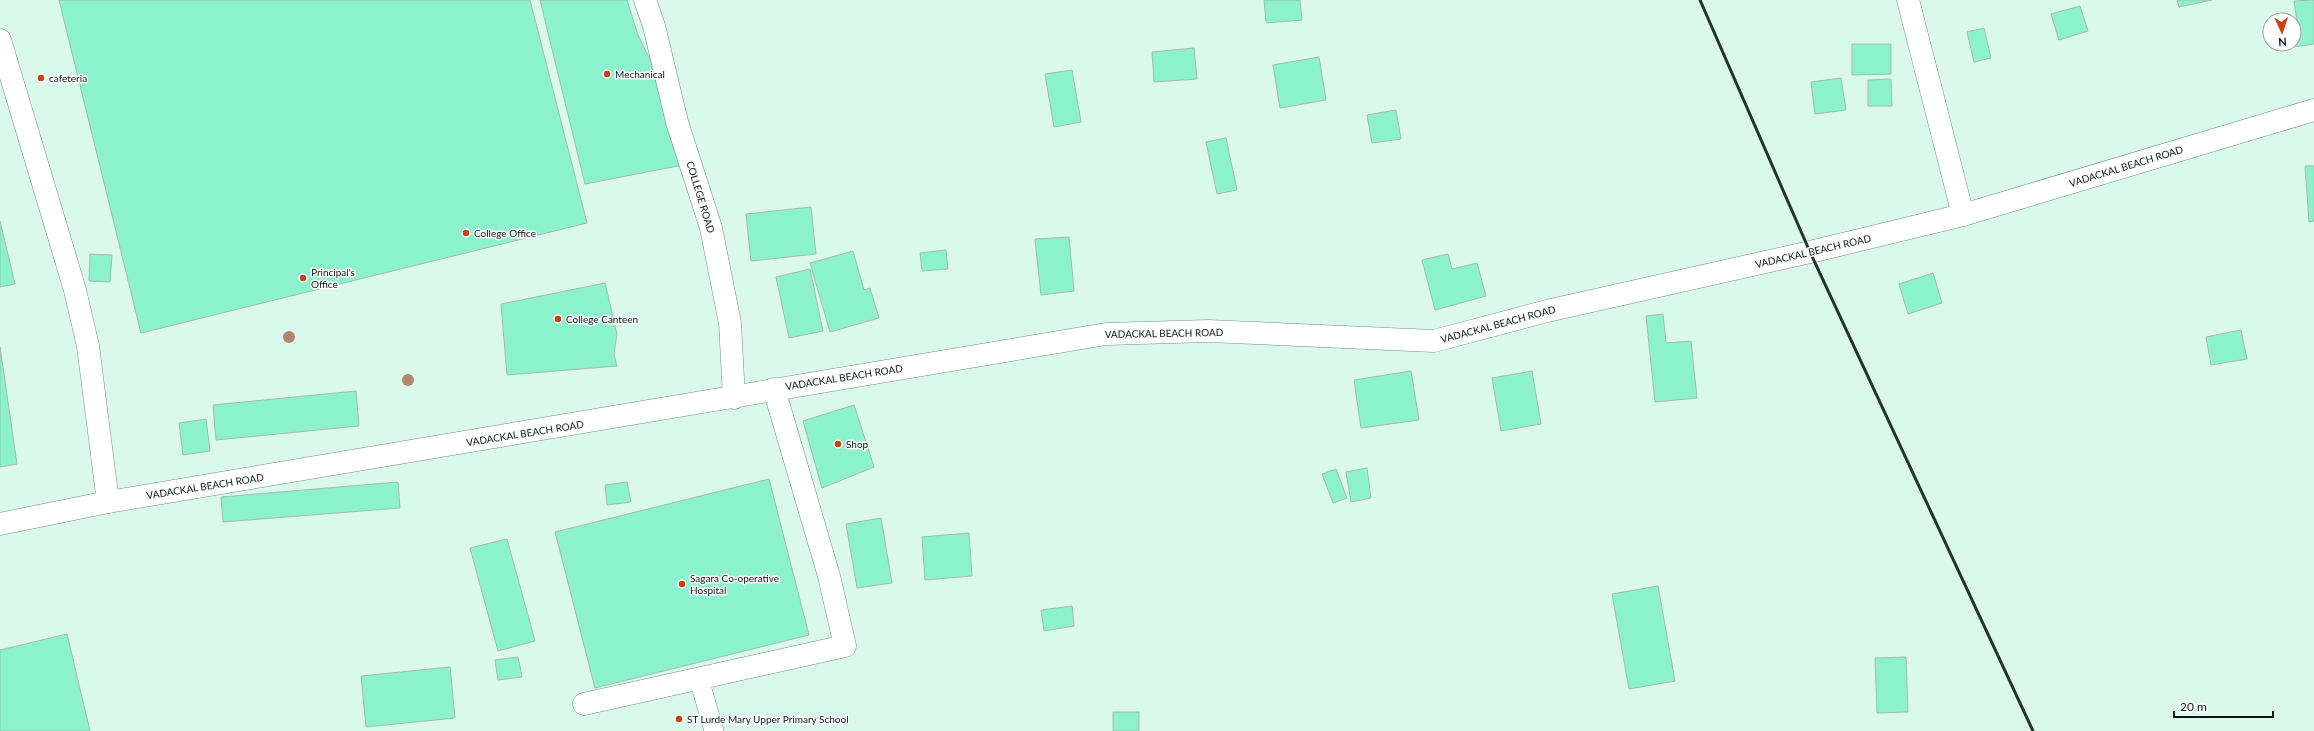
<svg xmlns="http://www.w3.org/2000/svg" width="2314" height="731" viewBox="0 0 2314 731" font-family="Lato,sans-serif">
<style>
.building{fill:#8bf2cd;stroke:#a0bdb2}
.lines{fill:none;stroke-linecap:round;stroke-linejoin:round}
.service-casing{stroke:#718d82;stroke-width:20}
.minor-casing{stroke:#718d82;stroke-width:23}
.service{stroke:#fff;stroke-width:19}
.minor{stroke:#fff;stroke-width:22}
.rail{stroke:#25322d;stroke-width:3}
.tree{fill:#b0876b}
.poi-dot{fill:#ca430e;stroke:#fefefe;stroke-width:1.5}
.labels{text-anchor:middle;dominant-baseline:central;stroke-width:3;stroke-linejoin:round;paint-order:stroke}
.poi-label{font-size:10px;fill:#0c1713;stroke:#fefefe;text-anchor:start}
.street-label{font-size:10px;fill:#0c1713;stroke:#fefefe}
</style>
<rect width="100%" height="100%" fill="#daf9ec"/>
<g class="building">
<polygon points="59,0 530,0 587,223 141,333"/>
<polygon points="540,0 627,0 638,35 676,113 683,165 585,184"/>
<polygon points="1264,0 1300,0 1302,20 1266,23"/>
<polygon points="2177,0 2212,0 2179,7"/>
<polygon points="2314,0 2314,44 2279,49 2278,44 2294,44 2294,22 2297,22 2294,1"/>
<polygon points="2080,6 2088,31 2059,40 2051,14"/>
<polygon points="1984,28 1991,58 1974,62 1967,32"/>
<polygon points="1852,44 1891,44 1891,74 1852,75"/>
<polygon points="1194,48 1197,79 1154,82 1152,52"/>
<polygon points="1319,57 1326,100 1280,108 1273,65"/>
<polygon points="1072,70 1081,122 1054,127 1045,74"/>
<polygon points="1841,78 1846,110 1815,114 1811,82"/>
<polygon points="1891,79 1892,106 1868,106 1868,80"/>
<polygon points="1396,110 1401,139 1372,143 1367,115"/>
<polygon points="1226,138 1237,190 1217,194 1206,142"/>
<polygon points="2305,166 2314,166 2314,221 2309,222"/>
<polygon points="811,207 816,254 751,261 746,214"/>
<polygon points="0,221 15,284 0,287"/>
<polygon points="1069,237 1074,291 1041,295 1035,239"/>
<polygon points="946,250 948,269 922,271 920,253"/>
<polygon points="853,251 864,290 870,288 879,318 830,332 810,263"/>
<polygon points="90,254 112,255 110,282 89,281"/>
<polygon points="1448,254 1452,269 1477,263 1486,296 1435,310 1422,260"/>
<polygon points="810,269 823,331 789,338 776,277"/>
<polygon points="1933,273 1942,303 1908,314 1899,284"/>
<polygon points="605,283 617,334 614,354 617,366 507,375 501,304"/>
<polygon points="1663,314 1666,343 1691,341 1697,398 1655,402 1646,316"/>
<polygon points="2241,330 2247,359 2211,365 2206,337"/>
<polygon points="0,347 17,464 0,467"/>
<polygon points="1411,371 1419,420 1361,428 1354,380"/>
<polygon points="1532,371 1541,424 1501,431 1492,378"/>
<polygon points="356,391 359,426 216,440 213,405"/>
<polygon points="854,405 874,467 822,488 803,421"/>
<polygon points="206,419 210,451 183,455 179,423"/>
<polygon points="1367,468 1371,498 1351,502 1346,472"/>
<polygon points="1336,469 1347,498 1333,503 1322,474"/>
<polygon points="769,479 809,635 595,688 555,532"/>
<polygon points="398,482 400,508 223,522 221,497"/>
<polygon points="627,482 631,502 607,505 605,485"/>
<polygon points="881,518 892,583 857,588 846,524"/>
<polygon points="969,533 972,576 925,580 922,537"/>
<polygon points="507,539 535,641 498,651 470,548"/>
<polygon points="1658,586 1675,681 1629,689 1612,594"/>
<polygon points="1072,606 1074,626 1044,631 1041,610"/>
<polygon points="67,634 90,731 0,731 0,650"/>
<polygon points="518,657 522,677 498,680 495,660"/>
<polygon points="1906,657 1908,712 1877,713 1875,658"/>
<polygon points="450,667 455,718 366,727 361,676"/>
<rect x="1113" y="712" width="26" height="19"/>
</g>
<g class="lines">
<defs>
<polyline id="service" points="699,679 714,731"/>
<g id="minor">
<polyline points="645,0 654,26 677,122 711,228 730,323 734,398"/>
<polyline points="1908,0 1963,215"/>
<polyline points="0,40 75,290 88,346 108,502"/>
<polyline points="0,524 108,502 1106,334 1208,331 1434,341 1547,311 1810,252 1963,215 2314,110"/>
<polyline points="584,704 845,646 829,576 774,389"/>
</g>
</defs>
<use href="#service" class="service-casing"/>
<use href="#minor" class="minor-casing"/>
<use href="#service" class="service"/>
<use href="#minor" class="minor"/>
<polyline class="rail" points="1700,0 1810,252 2033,731"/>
</g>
<g class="tree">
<circle cx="289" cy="337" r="6"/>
<circle cx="408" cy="380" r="6"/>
</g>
<g class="poi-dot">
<circle cx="607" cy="74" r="4"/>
<circle cx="41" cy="78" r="4"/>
<circle cx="466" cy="233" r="4"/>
<circle cx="303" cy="278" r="4"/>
<circle cx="558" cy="319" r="4"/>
<circle cx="838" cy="444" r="4"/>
<circle cx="682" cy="584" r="4"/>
<circle cx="679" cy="719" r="4"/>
</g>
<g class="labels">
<g class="poi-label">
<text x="615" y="74">Mechanical</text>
<text x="49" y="78">cafeteria</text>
<text x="474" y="233">College Office</text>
<text x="311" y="272">Principal's<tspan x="311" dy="12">Office</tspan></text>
<text x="566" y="319">College Canteen</text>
<text x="846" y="444">Shop</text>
<text x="690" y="578">Sagara Co-operative<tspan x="690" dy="12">Hospital</tspan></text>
<text x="687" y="719">ST Lurde Mary Upper Primary School</text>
</g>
<g class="street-label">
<text transform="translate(2126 166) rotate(-17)">VADACKAL BEACH ROAD</text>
<text transform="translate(701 197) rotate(73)">COLLEGE ROAD</text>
<text transform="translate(1813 251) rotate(-13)">VADACKAL BEACH ROAD</text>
<text transform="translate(1498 324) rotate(-15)">VADACKAL BEACH ROAD</text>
<text transform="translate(1164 333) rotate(-1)">VADACKAL BEACH ROAD</text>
<text transform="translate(844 377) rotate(-9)">VADACKAL BEACH ROAD</text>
<text transform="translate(525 433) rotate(-9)">VADACKAL BEACH ROAD</text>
<text transform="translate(205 486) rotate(-9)">VADACKAL BEACH ROAD</text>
</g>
</g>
<g transform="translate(2282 32) rotate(177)"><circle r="19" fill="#fefefe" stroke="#9da2a0"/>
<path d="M0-3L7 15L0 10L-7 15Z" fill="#ca430e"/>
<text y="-6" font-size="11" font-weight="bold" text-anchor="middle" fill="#0c1713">N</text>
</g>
<path d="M2174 711v6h99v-6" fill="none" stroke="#0c1713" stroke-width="2"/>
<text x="2180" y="711" font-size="12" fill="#0c1713" stroke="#fefefe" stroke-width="3" paint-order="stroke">20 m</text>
</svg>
